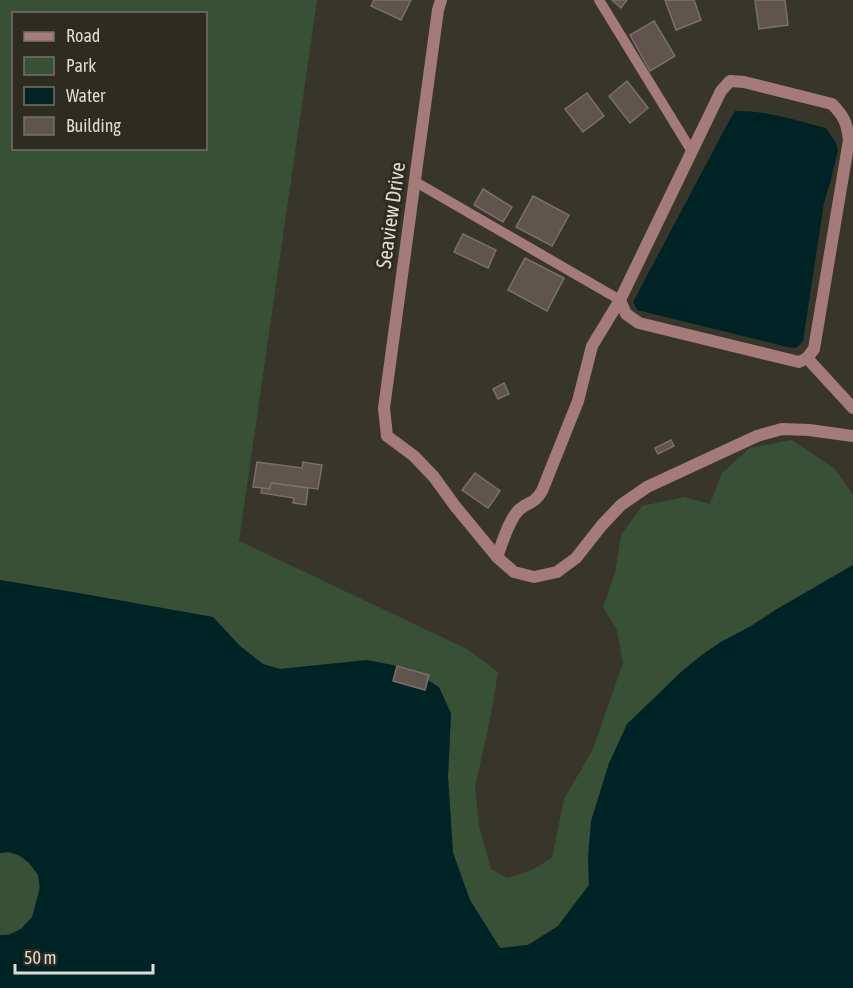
<svg xmlns="http://www.w3.org/2000/svg" width="853" height="988" viewBox="0 0 853 988" font-family="'Asap Condensed',sans-serif">
<style>
.green{fill:#385136;fill-rule:evenodd}
.water{fill:#002426}
.building{fill:#60544e;stroke:#7c6f69;stroke-width:1.5}
.lines{fill:none;stroke-linecap:round;stroke-linejoin:round}
.service{stroke:#a47b79;stroke-width:10}
.minor{stroke:#a47b79;stroke-width:12}
.labels{text-anchor:middle;dominant-baseline:central;stroke-width:6;stroke-linejoin:round;paint-order:stroke}
.street-label{font-size:21px;fill:#dcdbd4;stroke:#2e2c21}
</style>
<rect width="100%" height="100%" fill="#38362b"/>
<g class="green">
<path d="M0,0h317l-78,541 228,108 31,23 -7,43 -16,72 4,38 12,44 16,9 25,-8 20,-12 12,-59 29,-50 30,-86 -6,-33 -14,-23 12,-34 6,-38 21,-29 42,-9 26,7 12,-31 28,-25 42,-8 43,29 18,26v70l-76,44 -26,17 -30,16 -18,12 -115,203 1,28 -31,41 -30,19 -28,3 -30,-48 -17,-48 -5,-75 3,-64 -84,-53 -87,9 -17,-5 -23,-18 -27,-29 -129,-23 -84,-14zM14,14h192v134h-192z"/>
<path d="M8,852c12,3 24,10 30,23 3,7 1,16 -1,23 -2,6 -2,14 -5,19 -6,11 -20,18 -32,18v-82z"/>
</g>
<g class="water">
<path d="M735,111c30,-1 62,10 91,17l10,15 2,7 -6,26 -8,27 -21,138 -7,7 -9,-1 -150,-37 -4,-8 96,-181z"/>
<polygon points="853,565 853,988 0,988 0,935 9,935 21,929 32,917 40,888 38,875 29,863 19,855 8,852 0,853 0,580 84,594 213,617 240,646 263,664 280,669 367,660 408,668 439,687 451,713 448,777 453,853 470,900 500,948 528,945 558,926 589,885 588,857 591,821 609,763 627,724 682,671 703,654 721,642 751,626 777,609"/>
</g>
<g class="building">
<polygon points="374,0 411,0 401,20 371,6"/>
<polygon points="612,0 627,0 621,8"/>
<polygon points="665,0 694,0 701,20 676,30"/>
<polygon points="755,0 785,0 788,25 759,29"/>
<polygon points="654,21 675,56 650,71 630,35"/>
<polygon points="627,81 648,108 630,123 609,96"/>
<polygon points="587,93 604,116 583,132 565,109"/>
<polygon points="483,189 512,207 503,222 474,205"/>
<polygon points="533,196 569,215 552,246 516,227"/>
<polygon points="463,234 496,250 488,268 454,252"/>
<polygon points="525,258 564,278 547,311 508,290"/>
<polygon points="504,383 509,394 498,399 493,389"/>
<polygon points="671,440 674,446 658,454 655,448"/>
<polygon points="257,462 302,468 303,462 322,465 318,489 271,483 270,489 253,487"/>
<polygon points="475,473 500,491 488,508 462,490"/>
<polygon points="271,483 308,488 306,505 293,503 294,498 261,493 262,488 270,489"/>
<polygon points="397,666 429,675 425,690 393,681"/>
</g>
<g class="lines">
<g class="service">
<polyline points="599,0 691,150"/>
<polyline points="414,181 620,300"/>
</g>
<g class="minor">
<polyline points="441,0 438,10 384,408 387,436 414,456 434,477 455,506 497,557 514,572 534,577 557,572 576,558 602,525 621,505 647,487 757,436 782,429 809,430 853,436"/>
<path d="M730,81l14,1 88,22c12,12 15,19 17,36l-35,209 -7,9 -8,4 -160,-39 -13,-9 -6,-14 101,-209z"/>
<polyline points="807,358 853,408"/>
<path d="M497,557c5,-13 12,-39 23,-48 11,-9 13,-4 22,-18l36,-90 14,-55 28,-46"/>
</g>
</g>
<g class="labels">
<g class="street-label">
<text transform="translate(390 215) rotate(-82)">Seaview Drive</text>
</g>
</g>
<rect x="12" y="12" width="195" height="138" fill="#2e2c21" stroke="#747269" stroke-width="1.5"/>
<rect x="24" y="32" width="30" height="9" fill="#a47b79" stroke="#747269" stroke-width="1.5"/>
<text x="66" y="42" font-size="18" fill="#dcdbd4">Road</text>
<rect x="24" y="57" width="30" height="18" fill="#385136" stroke="#747269" stroke-width="1.5"/>
<text x="66" y="72" font-size="18" fill="#dcdbd4">Park</text>
<rect x="24" y="87" width="30" height="18" fill="#002426" stroke="#747269" stroke-width="1.5"/>
<text x="66" y="102" font-size="18" fill="#dcdbd4">Water</text>
<rect x="24" y="117" width="30" height="18" fill="#60544e" stroke="#747269" stroke-width="1.5"/>
<text x="66" y="132" font-size="18" fill="#dcdbd4">Building</text>
<path d="M15 964v9h138v-9" fill="none" stroke="#dcdbd4" stroke-width="3"/>
<text x="24" y="964" font-size="18" fill="#dcdbd4" stroke="#2e2c21" stroke-width="4.5" paint-order="stroke">50 m</text>
</svg>
